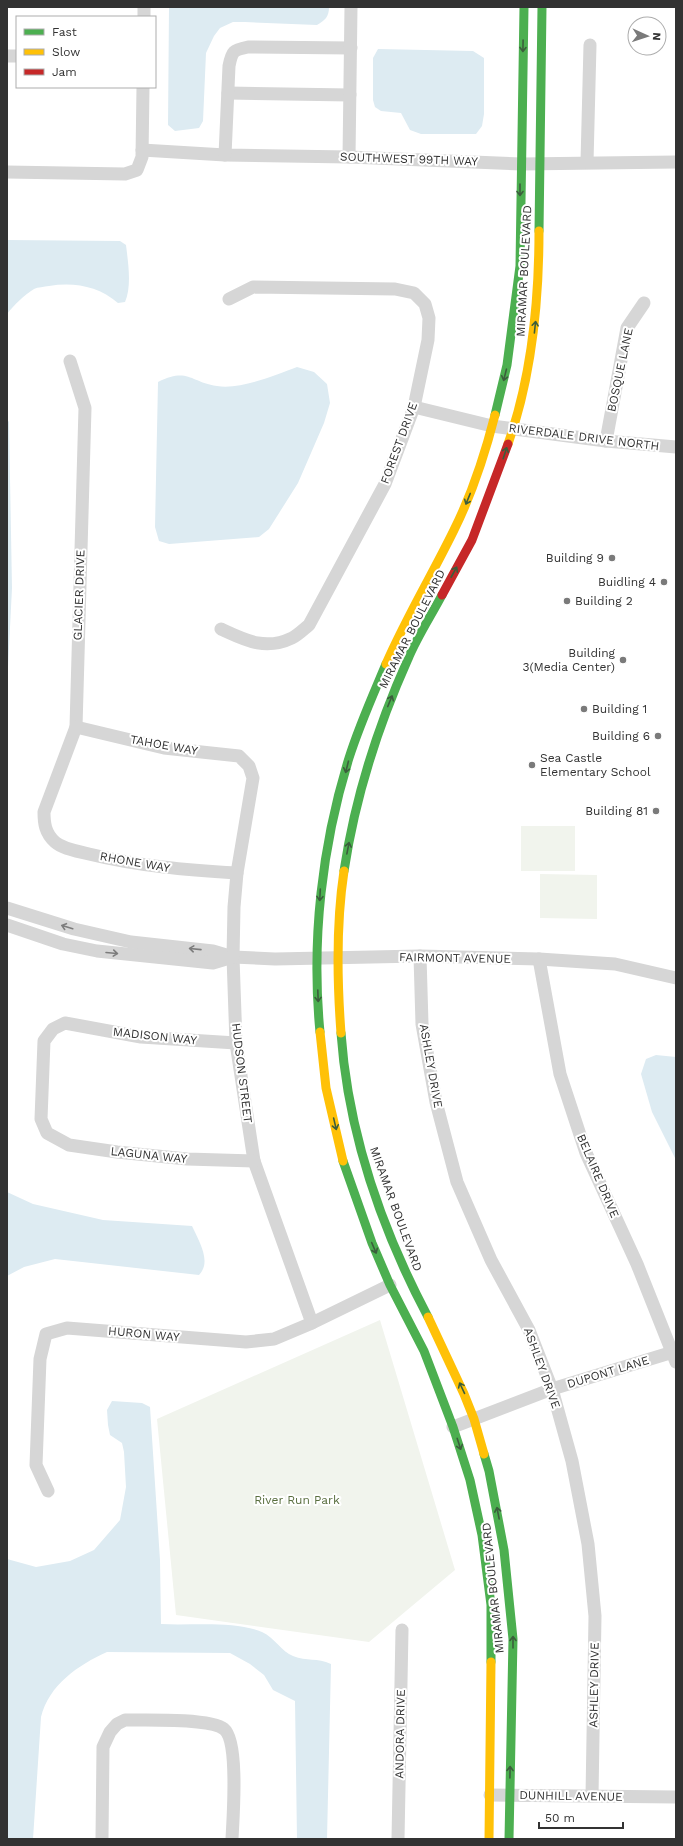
<svg xmlns="http://www.w3.org/2000/svg" width="683" height="1846" viewBox="0 0 683 1846" font-family="'Work Sans',sans-serif">
<style>
.green{fill:#f1f4ed}
.water{fill:#ddebf2}
.lines{fill:none;stroke-linecap:round;stroke-linejoin:round}
.street{stroke:#d6d6d6;stroke-width:13}
.fast{stroke:#4caf50;stroke-width:9}
.slow{stroke:#ffc107;stroke-width:9}
.jam{stroke:#c62828;stroke-width:9}
.oneway{stroke:#3b5e3c}
.oneway2{stroke:#7c7c7c}
.poi-dot{fill:#7a7a7a;stroke:#fff;stroke-width:1.5}
.labels{text-anchor:middle;dominant-baseline:central;stroke-width:4;stroke-linejoin:round;paint-order:stroke}
.street-label{font-size:12px;fill:#323232;stroke:#fff}
.poi-label{font-size:12px;fill:#323232;stroke:#fff;text-anchor:end}
.park-label{font-size:12px;fill:#596e3f;stroke:#fff}
</style>
<rect width="100%" height="100%" fill="#fff"/>
<g class="green">
<rect x="521" y="826" width="54" height="45"/>
<polygon points="540,874 597,875 597,919 540,918"/>
<polygon points="380,1320 455,1570 369,1642 176,1615 157,1419"/>
</g>
<g class="water">
<path d="M169,7h160c0,10 -4,13 -12,18l-72,-3h-12l-13,6 -6,8 -8,17 -3,68 -4,7 -24,3 -7,-6z"/>
<polygon points="378,49 473,51 484,58 484,114 482,126 476,134 421,134 410,130 401,113 381,111 375,107 373,100 373,58"/>
<path d="M7,240l113,1 6,4c2,17 6,41 -1,57l-7,1c-20,-17 -44,-21 -69,-17 -5,1 -11,1 -15,3 -10,6 -20,16 -27,25z"/>
<path d="M297,367l17,5 13,12 3,19 -6,20 -26,60 -29,46 -10,8 -90,7 -10,-3 -4,-14 3,-145c30,-15 32,0 59,4 23,4 59,-11 80,-19z"/>
<polygon points="7,419 9,422 12,588 7,687"/>
<polygon points="656,1055 676,1057 676,1160 652,1112 641,1074 646,1059"/>
<path d="M7,1192l26,12 70,16 89,6c7,15 20,36 7,49l-144,-16 -31,8 -17,9z"/>
<path d="M112,1401l30,2 8,4 10,153 1,64c31,2 71,-4 101,8 13,6 20,20 31,24 14,6 24,1 38,8l-4,175h-30l-2,-138 -22,-11 -9,-15 -14,-11 -20,-11 -123,-1c-29,13 -58,33 -66,65l-8,122h-26v-280l29,8 34,-6 24,-11 26,-30 6,-33 -2,-35 -2,-9 -12,-8 -2,-10 -1,-15z"/>
</g>
<g class="lines">
<g class="street">
<polyline points="144,17 144,7"/>
<polyline points="7,56 17,56"/>
<polyline points="228,93 350,95"/>
<polyline points="142,150 225,155 349,157 521,164 676,162"/>
<path d="M225,155l4,-89c3,-15 4,-16 19,-19l103,1"/>
<polyline points="349,157 351,7"/>
<polyline points="587,162 590,45"/>
<polyline points="7,172 125,174 137,170 142,157 143,87"/>
<path d="M70,361l15,47 -9,319 -32,85c0,11 1,21 11,30 8,7 23,9 34,12 49,12 97,16 148,19"/>
<polyline points="414,407 492,426 606,441 676,447"/>
<polyline points="606,441 627,328 644,303"/>
<path d="M221,629c24,11 44,22 71,9 6,-3 12,-9 17,-13l76,-141 29,-77 14,-67 1,-22 -4,-14 -11,-11 -19,-4 -142,-2 -24,12"/>
<polyline points="76,727 164,748 239,756 249,766 253,778 237,873 234,907 233,957 236,1043 254,1161 312,1323"/>
<polyline points="7,908 74,929 131,942 213,951 233,957 275,959 420,956 539,959 615,964 676,978"/>
<polyline points="7,925 63,944 97,951 213,963 233,957"/>
<polyline points="420,956 422,1024 436,1102 457,1182 491,1260 529,1330 552,1389 572,1461 588,1544 595,1616 592,1796"/>
<polyline points="539,959 560,1074 586,1153 637,1264 676,1362"/>
<polyline points="236,1043 141,1037 65,1023 53,1029 44,1041 41,1119 47,1133 69,1145 117,1152 187,1159 254,1161"/>
<polyline points="453,1427 552,1389 673,1352"/>
<polyline points="48,1491 36,1465 40,1359 46,1334 67,1328 246,1342 274,1339 312,1323 390,1285"/>
<polyline points="490,1795 676,1797"/>
<path d="M102,1839l1,-92 7,-15 7,-8 8,-4c20,0 86,-2 99,9 15,12 9,89 8,110"/>
<polyline points="398,1839 402,1630"/>
</g>
<g class="fast">
<polyline points="539,231 542,7"/>
<polyline points="495,415 507,365 520,266 524,7"/>
<path d="M344,871c11,-73 34,-145 64,-212 9,-22 23,-43 34,-64"/>
<path d="M320,1032c-9,-92 2,-187 29,-274 10,-32 24,-63 37,-94"/>
<path d="M341,1033c7,99 41,197 87,284"/>
<polyline points="343,1161 372,1243 390,1285 424,1351 453,1427 470,1480 482,1535 491,1605 491,1662"/>
<polyline points="484,1454 489,1471 504,1550 513,1639 509,1839"/>
</g>
<g class="slow">
<path d="M508,444c24,-68 31,-142 31,-213"/>
<path d="M386,664c20,-46 46,-89 68,-134 18,-36 31,-76 41,-115"/>
<polyline points="320,1032 326,1088 343,1161"/>
<path d="M341,1033c-4,-53 -5,-109 3,-162"/>
<polyline points="428,1317 464,1394 474,1419 484,1454"/>
<polyline points="489,1839 491,1662"/>
</g>
<polyline class="jam" points="442,595 472,540 508,444"/>
</g>
<defs><path id="oneway-shaft" d="M-6 0H5M1.5-3L5.5 0L1.5 3" fill="none" stroke-width="1.6" stroke-linecap="round" stroke-linejoin="round"/></defs>
<g class="oneway">
<use href="#oneway-shaft" transform="translate(523 46) rotate(91)"/>
<use href="#oneway-shaft" transform="translate(520 190) rotate(90)"/>
<use href="#oneway-shaft" transform="translate(535 327) rotate(-84)"/>
<use href="#oneway-shaft" transform="translate(505 375) rotate(104)"/>
<use href="#oneway-shaft" transform="translate(505 453) rotate(-72)"/>
<use href="#oneway-shaft" transform="translate(468 499) rotate(112)"/>
<use href="#oneway-shaft" transform="translate(454 572) rotate(-61)"/>
<use href="#oneway-shaft" transform="translate(390 701) rotate(-68)"/>
<use href="#oneway-shaft" transform="translate(347 767) rotate(104)"/>
<use href="#oneway-shaft" transform="translate(348 848) rotate(-79)"/>
<use href="#oneway-shaft" transform="translate(320 895) rotate(93)"/>
<use href="#oneway-shaft" transform="translate(318 996) rotate(88)"/>
<use href="#oneway-shaft" transform="translate(335 1124) rotate(77)"/>
<use href="#oneway-shaft" transform="translate(374 1248) rotate(67)"/>
<use href="#oneway-shaft" transform="translate(462 1388) rotate(-115)"/>
<use href="#oneway-shaft" transform="translate(459 1444) rotate(72)"/>
<use href="#oneway-shaft" transform="translate(498 1513) rotate(-101)"/>
<use href="#oneway-shaft" transform="translate(513 1642) rotate(-90)"/>
<use href="#oneway-shaft" transform="translate(510 1772) rotate(-89)"/>
</g>
<g class="oneway2">
<use href="#oneway-shaft" transform="translate(67 927) rotate(-163)"/>
<use href="#oneway-shaft" transform="translate(195 949) rotate(-174)"/>
<use href="#oneway-shaft" transform="translate(112 953) rotate(5)"/>
</g>
<g class="poi-dot">
<circle cx="612" cy="558" r="4"/>
<circle cx="664" cy="582" r="4"/>
<circle cx="567" cy="601" r="4"/>
<circle cx="623" cy="660" r="4"/>
<circle cx="584" cy="709" r="4"/>
<circle cx="658" cy="736" r="4"/>
<circle cx="532" cy="765" r="4"/>
<circle cx="656" cy="811" r="4"/>
</g>
<g class="labels">
<g class="street-label">
<text transform="translate(409 159) rotate(2)">SOUTHWEST 99TH WAY</text>
<text transform="translate(524 271) rotate(-87)">MIRAMAR BOULEVARD</text>
<text transform="translate(620 370) rotate(-78)">BOSQUE LANE</text>
<text transform="translate(584 437) rotate(7)">RIVERDALE DRIVE NORTH</text>
<text transform="translate(399 443) rotate(-70)">FOREST DRIVE</text>
<text transform="translate(79 595) rotate(-88)">GLACIER DRIVE</text>
<text transform="translate(412 629) rotate(-63)">MIRAMAR BOULEVARD</text>
<text transform="translate(164 745) rotate(10)">TAHOE WAY</text>
<text transform="translate(135 862) rotate(10)">RHONE WAY</text>
<text transform="translate(455 958) rotate(1)">FAIRMONT AVENUE</text>
<text transform="translate(155 1036) rotate(6)">MADISON WAY</text>
<text transform="translate(431 1066) rotate(80)">ASHLEY DRIVE</text>
<text transform="translate(242 1073) rotate(83)">HUDSON STREET</text>
<text transform="translate(149 1155) rotate(6)">LAGUNA WAY</text>
<text transform="translate(598 1176) rotate(67)">BELAIRE DRIVE</text>
<text transform="translate(396 1209) rotate(70)">MIRAMAR BOULEVARD</text>
<text transform="translate(144 1334) rotate(5)">HURON WAY</text>
<text transform="translate(542 1368) rotate(70)">ASHLEY DRIVE</text>
<text transform="translate(608 1372) rotate(-17)">DUPONT LANE</text>
<text transform="translate(493 1588) rotate(-96)">MIRAMAR BOULEVARD</text>
<text transform="translate(594 1685) rotate(-89)">ASHLEY DRIVE</text>
<text transform="translate(400 1734) rotate(-89)">ANDORA DRIVE</text>
<text transform="translate(571 1796) rotate(1)">DUNHILL AVENUE</text>
</g>
<g class="poi-label">
<text x="604" y="558">Building 9</text>
<text x="656" y="582">Buidling 4</text>
<text x="575" y="601" text-anchor="start">Building 2</text>
<text x="615" y="653">Building<tspan x="615" dy="14">3(Media Center)</tspan></text>
<text x="592" y="709" text-anchor="start">Building 1</text>
<text x="650" y="736">Building 6</text>
<text x="540" y="758" text-anchor="start">Sea Castle<tspan x="540" dy="14">Elementary School</tspan></text>
<text x="648" y="811">Building 81</text>
</g>
<g class="park-label">
<text x="297" y="1500">River Run Park</text>
</g>
</g>
<rect width="683" height="1846" fill="none" stroke="#323232" stroke-width="16"/>
<rect x="16" y="16" width="140" height="72" fill="#ffffff" stroke="#adadad"/>
<rect x="24" y="29" width="20" height="6" fill="#4caf50" stroke="#adadad"/>
<text x="52" y="36" font-size="12" fill="#323232">Fast</text>
<rect x="24" y="49" width="20" height="6" fill="#ffc107" stroke="#adadad"/>
<text x="52" y="56" font-size="12" fill="#323232">Slow</text>
<rect x="24" y="69" width="20" height="6" fill="#c62828" stroke="#adadad"/>
<text x="52" y="76" font-size="12" fill="#323232">Jam</text>
<g transform="translate(647 36) rotate(93)"><circle r="19" fill="#ffffff" stroke="#adadad"/>
<path d="M0-3L7 15L0 10L-7 15Z" fill="#7a7a7a"/>
<text y="-6" font-size="11" font-weight="bold" text-anchor="middle" fill="#323232">N</text>
</g>
<path d="M539 1822v6h84v-6" fill="none" stroke="#323232" stroke-width="2"/>
<text x="545" y="1822" font-size="12" fill="#323232" stroke="#ffffff" stroke-width="3" paint-order="stroke">50 m</text>
</svg>
